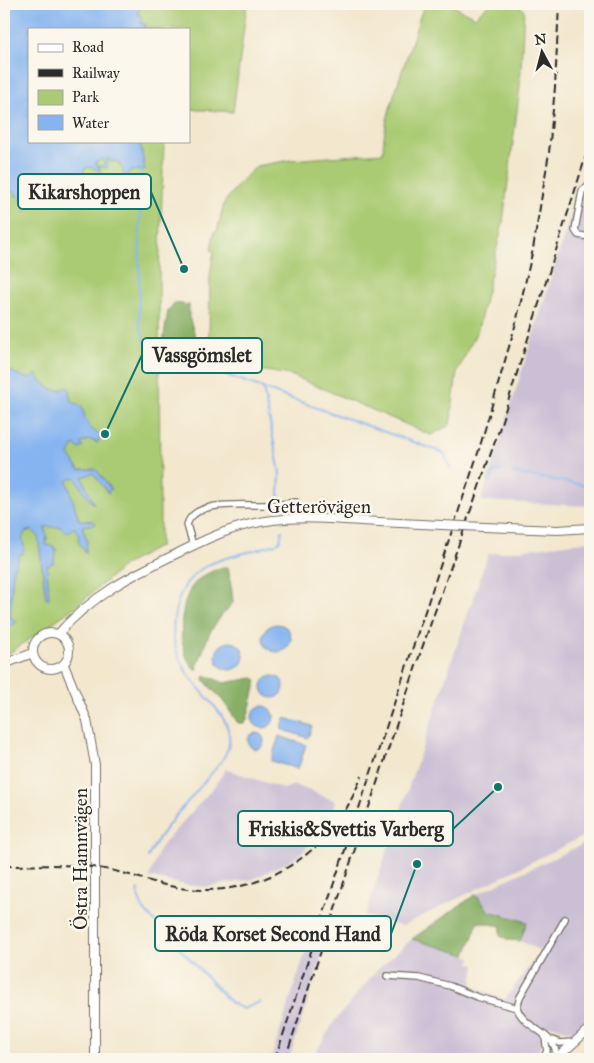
<svg xmlns="http://www.w3.org/2000/svg" width="594" height="1063" viewBox="0 0 594 1063" font-family="'IM FELL Great Primer',serif">
<style>
.industrial{fill:#cbbfd5}
.green{fill:#aacb73;stroke:#6a7b4f}
.forest{fill:#87af65;stroke:#596d48}
.water{fill:#85b4f0;stroke:#58708e}
.lines{fill:none;stroke-linecap:round;stroke-linejoin:round}
.stream{stroke:#85b4f0;stroke-width:2}
.minor-casing{stroke:#716d64;stroke-width:8}
.tertiary-casing{stroke:#716d64;stroke-width:10}
.minor{stroke:#fff;stroke-width:5.5}
.tertiary{stroke:#fff;stroke-width:8}
.rail{stroke:#2b2b2b;stroke-width:2;stroke-dasharray:8 4;stroke-linecap:butt}
.tertiary-bridge-casing{stroke:#716d64;stroke-width:10;stroke-linecap:butt}
.tertiary-bridge{stroke:#fff;stroke-width:8}
.labels{text-anchor:middle;dominant-baseline:central;stroke-width:5;stroke-linejoin:round;paint-order:stroke}
.street-label{font-size:19px;fill:#2b2b2b;stroke:#fbf7ec}
.leader{fill:none;stroke:#0f766e;stroke-width:2}
.callout-dot{fill:#0f766e;stroke:#fbf7ec;stroke-width:2}
.callout{fill:#fbf7ec;stroke:#0f766e;stroke-width:2}
.callout-label{font-size:20px;text-anchor:middle;font-weight:bold;fill:#2b2b2b}
</style>
<rect width="100%" height="100%" fill="#fbf7ec"/>
<filter id="ink" filterUnits="userSpaceOnUse"><feTurbulence type="fractalNoise" baseFrequency=".02" numOctaves="2"/><feDisplacementMap in="SourceGraphic" scale="10" xChannelSelector="R" yChannelSelector="G"/><feConvolveMatrix kernelMatrix="1 2 1 2 8 2 1 2 1" color-interpolation-filters="sRGB"/></filter>
<filter id="wash" filterUnits="userSpaceOnUse"><feTurbulence type="fractalNoise" baseFrequency=".0096" numOctaves="4" result="noise"/><feDisplacementMap in="SourceGraphic" scale="20" xChannelSelector="R" yChannelSelector="G"/><feGaussianBlur stdDeviation="1.12" result="paint"/><feColorMatrix in="noise" values="0 0 0 0 0 0 0 0 0 0 0 0 0 0 0 0 0 1.4 0 .05"/><feComposite in="paint" operator="in"/></filter>
<g filter="url(#wash)">
<rect width="100%" height="100%" fill="#f3e7ce"/>
<g class="industrial">
<polygon points="582,179 590,179 590,506 481,501"/>
<polygon points="590,541 590,833 402,926 365,916 488,554"/>
<polygon points="226,769 284,789 294,785 336,801 325,831 294,859 253,879 205,887 185,885 149,877 160,848 212,789"/>
<polygon points="590,841 590,1016 583,1024 573,1032 550,1025 535,1059 312,1059 334,1022 378,969 412,939 471,957 470,963 475,965 472,986 504,1000 541,951 520,941 527,922 489,911 476,894"/>
<polygon points="307,947 323,952 289,1059 271,1059"/>
</g>
<g class="green">
<polygon points="4,4 247,4 233,112 189,109 189,29 29,29 29,141 164,141 159,276 160,546 125,565 75,607 4,657"/>
<path d="M427,4h22l26,13 14,-13h27l8,6 -4,76 -17,136 -25,107 -21,43 -7,53 -19,10 -140,-60 -89,-14 7,-22 1,-64 4,-24 -3,-1 3,-18 3,-1 7,-28 17,-22 16,-15 34,-6 92,-7c0,-28 10,-55 19,-82 8,-22 14,-44 22,-66z"/>
</g>
<g class="forest">
<polygon points="174,303 189,305 189,317 197,341 192,350 169,346 163,342 168,311"/>
<path d="M223,567h5c1,3 5,31 5,36l-12,13 -12,18 -13,36c-20,-16 -17,-62 -5,-82 7,-11 20,-17 32,-21z"/>
<polygon points="205,675 224,683 253,678 257,680 247,719 244,723 238,723 223,701 204,680"/>
<polygon points="476,894 489,911 527,922 520,941 509,940 500,936 501,926 478,922 466,955 412,939"/>
</g>
<g class="water">
<polygon points="4,4 140,4 138,14 142,17 141,24 146,24 144,29 29,29 29,141 140,141 145,170 129,171 127,180 129,188 126,188 123,170 117,161 111,162 108,158 107,168 98,167 104,165 104,159 95,162 101,172 91,167 85,168 82,175 70,180 68,176 63,177 57,183 58,179 54,178 44,188 43,196 36,189 23,194 25,213 23,202 17,196 15,196 15,192 4,190"/>
<path d="M4,370c10,0 17,9 27,8l5,-4c7,11 18,21 31,13l3,2 -1,6 4,7 9,4c3,13 5,23 18,28l-2,9 -7,-3 -10,3 2,4 -3,2 -6,-4 -5,9 10,16 17,-1 15,20 -3,4 -15,-20 -11,4 12,27 -5,-4 -14,-23 -8,4 12,39 15,1 2,3 -14,2 5,14 -1,14 -8,-13 1,-5 -5,-9 -5,5h-5l-3,-5h-16l2,10 -1,8 8,1v4l3,-1 -4,14 -6,3 2,33h-3l-8,-63 -6,-6 -7,2 -3,7c3,8 2,7 1,15h-3l-7,16 -3,47 7,5 -9,6 -4,-4z"/>
<circle cx="277" cy="638" r="14"/>
<circle cx="230" cy="656" r="14"/>
<circle cx="273" cy="687" r="11"/>
<circle cx="263" cy="717" r="11"/>
<polygon points="285,718 312,726 308,738 281,729"/>
<circle cx="256" cy="741" r="8"/>
<polygon points="279,736 306,745 298,769 271,761"/>
</g>
<g class="lines">
<g class="stream">
<polyline points="140,171 139,324 147,347 263,388 280,473 279,496"/>
<polyline points="264,389 444,453 450,468"/>
<polyline points="513,473 590,486"/>
<polyline points="490,480 494,472 501,470"/>
<path d="M148,857c13,-28 38,-52 57,-76 9,-11 22,-23 24,-38 6,-42 -71,-62 -53,-135 5,-18 11,-30 27,-40 21,-13 49,-15 72,-24l5,-3 2,-10"/>
<polyline points="139,889 138,896 143,909 231,1003 243,1009 260,1002"/>
</g>
</g>
</g>
<g filter="url(#ink)">
<g class="lines">
<defs>
<g id="minor">
<polyline points="590,185 582,191 575,230 578,235 590,237"/>
<path d="M193,545l-6,-20c7,-27 61,-19 82,-20 9,0 18,-2 27,-3"/>
<path d="M387,976l32,2 31,8 27,11 40,11c8,23 42,24 39,51"/>
<polyline points="517,1008 520,997 565,919"/>
<polyline points="553,1040 560,1043 573,1042"/>
<polyline points="543,1059 547,1051 545,1037"/>
</g>
<g id="tertiary">
<polyline points="484,527 557,530 590,528"/>
<circle cx="51" cy="651" r="18"/>
<path d="M58,634c33,-38 74,-59 118,-80 32,-16 61,-30 97,-34 35,-4 71,0 106,2"/>
<polyline points="4,664 33,653"/>
<polyline points="64,665 87,720 95,765 95,1059"/>
<polyline points="542,1059 548,1057 555,1059"/>
<polyline points="556,1059 590,1028"/>
</g>
</defs>
<use href="#minor" class="minor-casing"/>
<use href="#tertiary" class="tertiary-casing"/>
<use href="#minor" class="minor"/>
<use href="#tertiary" class="tertiary"/>
<g class="rail">
<path d="M4,866c31,0 64,-3 95,2 28,4 54,16 81,20 61,10 121,-17 157,-65 11,-15 18,-31 25,-47"/>
<polyline points="275,1059 478,453 516,323 533,249 549,153 555,87 559,4"/>
<polyline points="285,1059 421,651 498,433 590,143"/>
</g>
<defs>
<polyline id="tertiary-bridge" points="379,522 484,527"/>
</defs>
<use href="#tertiary-bridge" class="tertiary-bridge-casing"/>
<use href="#tertiary-bridge" class="tertiary-bridge"/>
</g>
</g>
<g class="labels">
<g class="street-label">
<text x="319" y="506">Getterövägen</text>
<text transform="translate(80 859) rotate(-90)">Östra Hamnvägen</text>
</g>
</g>
<path class="leader" d="M184 269L151 192M105 434L142 355M498 787L453 829M417 864L391 934"/>
<g class="callout-dot">
<circle cx="184" cy="269" r="5"/>
<circle cx="105" cy="434" r="5"/>
<circle cx="498" cy="787" r="5"/>
<circle cx="417" cy="864" r="5"/>
</g>
<g class="callout">
<rect x="18" y="174" width="133" height="35" rx="5"/>
<rect x="142" y="338" width="120" height="35" rx="5"/>
<rect x="238" y="811" width="215" height="35" rx="5"/>
<rect x="155" y="916" width="236" height="35" rx="5"/>
</g>
<g class="callout-label">
<text x="84" y="199">Kikarshoppen</text>
<text x="202" y="362">Vassgömslet</text>
<text x="346" y="836">Friskis&amp;Svettis Varberg</text>
<text x="273" y="941">Röda Korset Second Hand</text>
</g>
<rect width="594" height="1063" fill="none" stroke="#fbf7ec" stroke-width="20"/>
<rect x="28" y="28" width="162" height="115" fill="#fbf7ec" stroke="#a8a59f"/>
<rect x="38" y="44" width="25" height="8" fill="#ffffff" stroke="#a8a59f"/>
<text x="72" y="52" font-size="15" fill="#2b2b2b">Road</text>
<rect x="38" y="69" width="25" height="8" fill="#2b2b2b" stroke="#a8a59f"/>
<text x="72" y="78" font-size="15" fill="#2b2b2b">Railway</text>
<rect x="38" y="90" width="25" height="15" fill="#aacb73" stroke="#a8a59f"/>
<text x="72" y="102" font-size="15" fill="#2b2b2b">Park</text>
<rect x="38" y="115" width="25" height="15" fill="#85b4f0" stroke="#a8a59f"/>
<text x="72" y="128" font-size="15" fill="#2b2b2b">Water</text>
<g transform="translate(542 52) rotate(353)" stroke="#fbf7ec" stroke-width="4" paint-order="stroke">
<path d="M0-4L9 19L0 12L-9 19Z" fill="#2b2b2b"/>
<text y="-8" font-size="14" font-weight="bold" text-anchor="middle" fill="#2b2b2b">N</text>
</g>
</svg>
